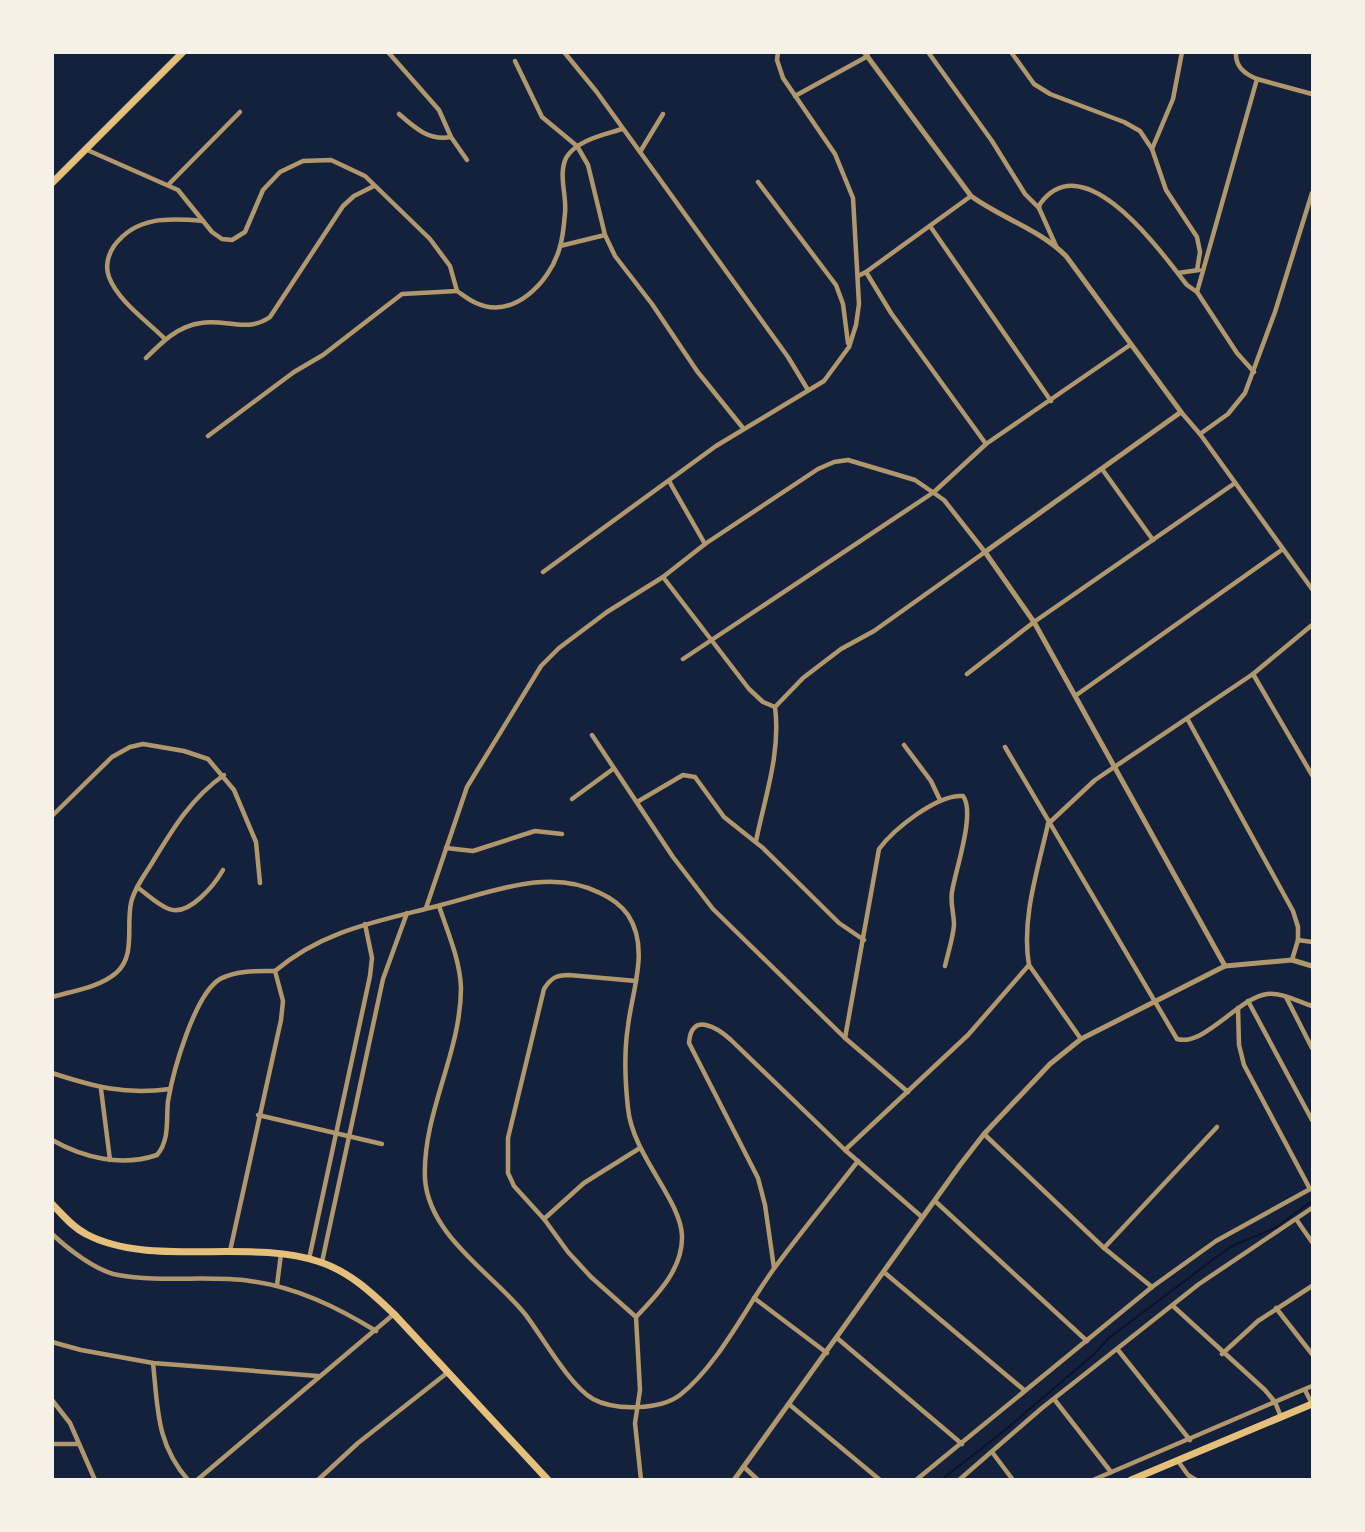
<svg xmlns="http://www.w3.org/2000/svg" width="1365" height="1532" viewBox="0 0 1365 1532" font-family="'Playfair Display',serif">
<style>
.lines{fill:none;stroke-linecap:round;stroke-linejoin:round}
.stream{stroke:#0b132b;stroke-width:2}
.minor{stroke:#b1986c;stroke-width:4.5}
.tertiary{stroke:#b1986c;stroke-width:5}
.primary{stroke:#e5c07b;stroke-width:7}
</style>
<rect width="100%" height="100%" fill="#14213d"/>
<g class="lines">
<polyline class="stream" points="941,1480 1004,1431 1093,1355 1109,1338 1211,1261 1232,1246 1275,1228 1312,1201"/>
<g class="minor">
<polyline points="388,52 439,110 451,137 467,160"/>
<polyline points="564,52 596,91 788,357 808,390"/>
<polyline points="928,52 992,141 1025,194 1039,208"/>
<polyline points="1011,52 1034,84 1050,94 1124,122 1140,131 1152,149 1166,190 1197,237 1200,252 1197,270"/>
<path d="M1236,52c-1,15 9,22 21,27l-60,213 40,61 17,19"/>
<polyline points="515,61 542,117 577,146 588,165 605,235 615,256 652,304 697,371 743,428"/>
<polyline points="1257,79 1312,94"/>
<polyline points="795,96 868,56"/>
<path d="M399,114c16,14 30,27 52,23"/>
<path d="M85,149l93,41 34,42 10,7 10,1 13,-8 18,-42 17,-18 23,-11 28,-1 34,16 65,63 20,27 7,25c6,4 12,9 19,12 37,17 73,-20 83,-53 4,-11 5,-25 6,-37 2,-17 -7,-38 1,-55 10,-18 38,-23 56,-29"/>
<polyline points="1152,149 1173,99 1182,52"/>
<polyline points="640,152 663,114"/>
<polyline points="758,182 836,285 843,304 848,343"/>
<polyline points="169,184 240,112"/>
<polyline points="930,226 1051,401"/>
<polyline points="560,246 605,235"/>
<path d="M1056,246l-17,-38 1,-4c44,-61 121,48 147,81l10,7"/>
<polyline points="866,272 891,313 986,444"/>
<polyline points="1178,273 1199,270"/>
<polyline points="858,276 866,272 971,196"/>
<path d="M165,339c-18,-18 -47,-38 -56,-62 -4,-11 -1,-22 5,-31 22,-30 55,-28 89,-25"/>
<path d="M146,358c16,-16 32,-32 55,-35 25,-4 47,10 69,-6l73,-111 11,-10 20,-10"/>
<polyline points="1181,412 1200,434 1312,589"/>
<polyline points="1200,434 1228,414 1245,393 1275,312 1312,193"/>
<polyline points="208,436 294,372 323,355 402,294 457,291"/>
<polyline points="1102,469 1153,540"/>
<polyline points="669,481 705,544"/>
<polyline points="543,572 716,446 824,381 849,347 856,325 859,304 853,198 835,154 783,78 777,60 778,52"/>
<polyline points="663,577 749,689 763,702 775,707"/>
<polyline points="683,659 934,492 986,444 1130,345"/>
<polyline points="967,674 1034,622 1235,483"/>
<polyline points="1253,674 1312,775"/>
<polyline points="1075,696 1283,549"/>
<polyline points="1188,720 1293,911 1298,927 1298,940"/>
<polyline points="592,735 673,857 713,909 845,1038 908,1092"/>
<polyline points="904,745 931,781 940,800"/>
<path d="M1005,747l172,292c27,8 61,-41 90,-45 14,-2 32,8 45,12"/>
<polyline points="572,799 613,769"/>
<polyline points="637,802 683,775 695,777 724,817 763,848 839,923 864,940"/>
<polyline points="52,816 112,757 130,747 143,744 184,751 208,759 234,790 256,842 260,883"/>
<polyline points="1048,824 1095,780 1253,674 1312,625"/>
<polyline points="446,848 473,851 535,831 562,834"/>
<path d="M137,887c10,7 21,18 32,22 20,8 46,-25 54,-39"/>
<path d="M439,906c9,27 21,54 22,82 0,65 -39,126 -36,191 4,57 68,95 100,135 17,22 44,71 68,85 22,12 67,11 87,-4 38,-30 65,-86 93,-125 27,-37 57,-73 85,-109"/>
<path d="M426,908l41,-121 74,-121 18,-18 48,-36 56,-35 42,-33 113,-75 16,-7 14,-2 67,20 29,20 41,52 -111,79 -33,18 -38,29 -28,29c6,45 -10,90 -19,134"/>
<polyline points="1292,960 1298,940 1312,942"/>
<polyline points="1029,965 1081,1039"/>
<path d="M275,971c50,-42 105,-50 166,-66 51,-13 109,-38 159,-12 11,5 21,12 28,22 22,33 4,76 0,111 -4,26 -3,55 0,82 4,46 53,92 54,128 1,33 -25,59 -46,81"/>
<path d="M636,981l-67,-6c-13,0 -18,3 -25,14l-36,149v35l6,13 30,33 24,33 23,25 45,40 4,73 -5,33 6,57"/>
<path d="M52,997c21,-6 48,-10 64,-24 20,-17 10,-47 15,-70 3,-14 13,-27 21,-40 20,-33 39,-65 72,-88"/>
<polyline points="1286,997 1312,1048"/>
<polyline points="1248,1001 1312,1120"/>
<polyline points="1238,1008 1239,1045 1244,1065 1310,1189"/>
<path d="M845,1038l34,-189c15,-20 58,-55 84,-53 13,17 -8,75 -11,96 -2,11 2,21 2,33 -1,13 -6,28 -9,41"/>
<path d="M52,1073c43,14 73,22 118,16"/>
<polyline points="101,1089 110,1160"/>
<polyline points="258,1115 382,1144"/>
<polyline points="984,1134 1104,1248 1152,1287"/>
<path d="M52,1140c32,18 70,27 105,15 13,-15 9,-36 11,-54 5,-29 26,-106 52,-122 17,-9 37,-8 55,-8"/>
<path d="M845,1150l123,-115 61,-70c-8,-46 9,-96 19,-141"/>
<polyline points="935,1201 1087,1341"/>
<polyline points="544,1219 584,1183 640,1148"/>
<polyline points="1296,1219 1312,1242"/>
<path d="M52,1234c16,15 44,37 66,41 43,8 89,0 132,6 46,6 87,26 126,50"/>
<polyline points="1104,1248 1217,1127"/>
<polyline points="230,1251 281,1020 283,1001 275,971"/>
<polyline points="309,1259 370,976 372,958 365,924"/>
<polyline points="322,1262 383,979 407,913"/>
<path d="M774,1268l-9,-63 -7,-27 -69,-135c2,-32 29,-15 42,-3l114,110 77,67"/>
<polyline points="885,1273 1024,1390"/>
<polyline points="277,1285 281,1254"/>
<polyline points="754,1298 827,1353"/>
<polyline points="1173,1306 1265,1390 1275,1402 1281,1417"/>
<polyline points="1276,1308 1312,1354"/>
<polyline points="837,1338 962,1444"/>
<polyline points="52,1342 81,1350 153,1363 318,1376"/>
<polyline points="1118,1350 1190,1440"/>
<polyline points="1222,1354 1258,1321 1312,1286"/>
<path d="M153,1363c5,46 3,80 35,117"/>
<polyline points="1305,1390 1312,1404"/>
<polyline points="1054,1399 1111,1472"/>
<polyline points="52,1400 70,1423 95,1480"/>
<polyline points="790,1405 880,1480"/>
<polyline points="52,1444 78,1444"/>
<polyline points="992,1452 1013,1480"/>
<polyline points="1178,1461 1188,1475 1196,1480"/>
<polyline points="744,1467 758,1480"/>
<polyline points="197,1480 394,1314"/>
<polyline points="318,1480 358,1443 447,1373"/>
<polyline points="916,1480 1152,1287 1216,1241 1312,1188"/>
<polyline points="959,1480 1042,1408 1199,1284 1312,1208"/>
<polyline points="1093,1480 1312,1386"/>
</g>
<g class="tertiary">
<path d="M864,52l107,144c30,22 68,33 95,60l115,156 -196,140 49,70 191,344"/>
<polyline points="734,1480 960,1165 984,1134 1050,1064 1081,1039 1225,966 1292,960 1312,966"/>
</g>
<g class="primary">
<polyline points="52,183 183,52"/>
<path d="M52,1204c11,11 20,23 34,30 63,34 164,4 234,28 30,10 52,31 74,52l154,166"/>
<polyline points="1131,1480 1312,1404"/>
</g>
</g>
<rect width="1365" height="1532" fill="none" stroke="#f6f1e7" stroke-width="108"/>
</svg>
